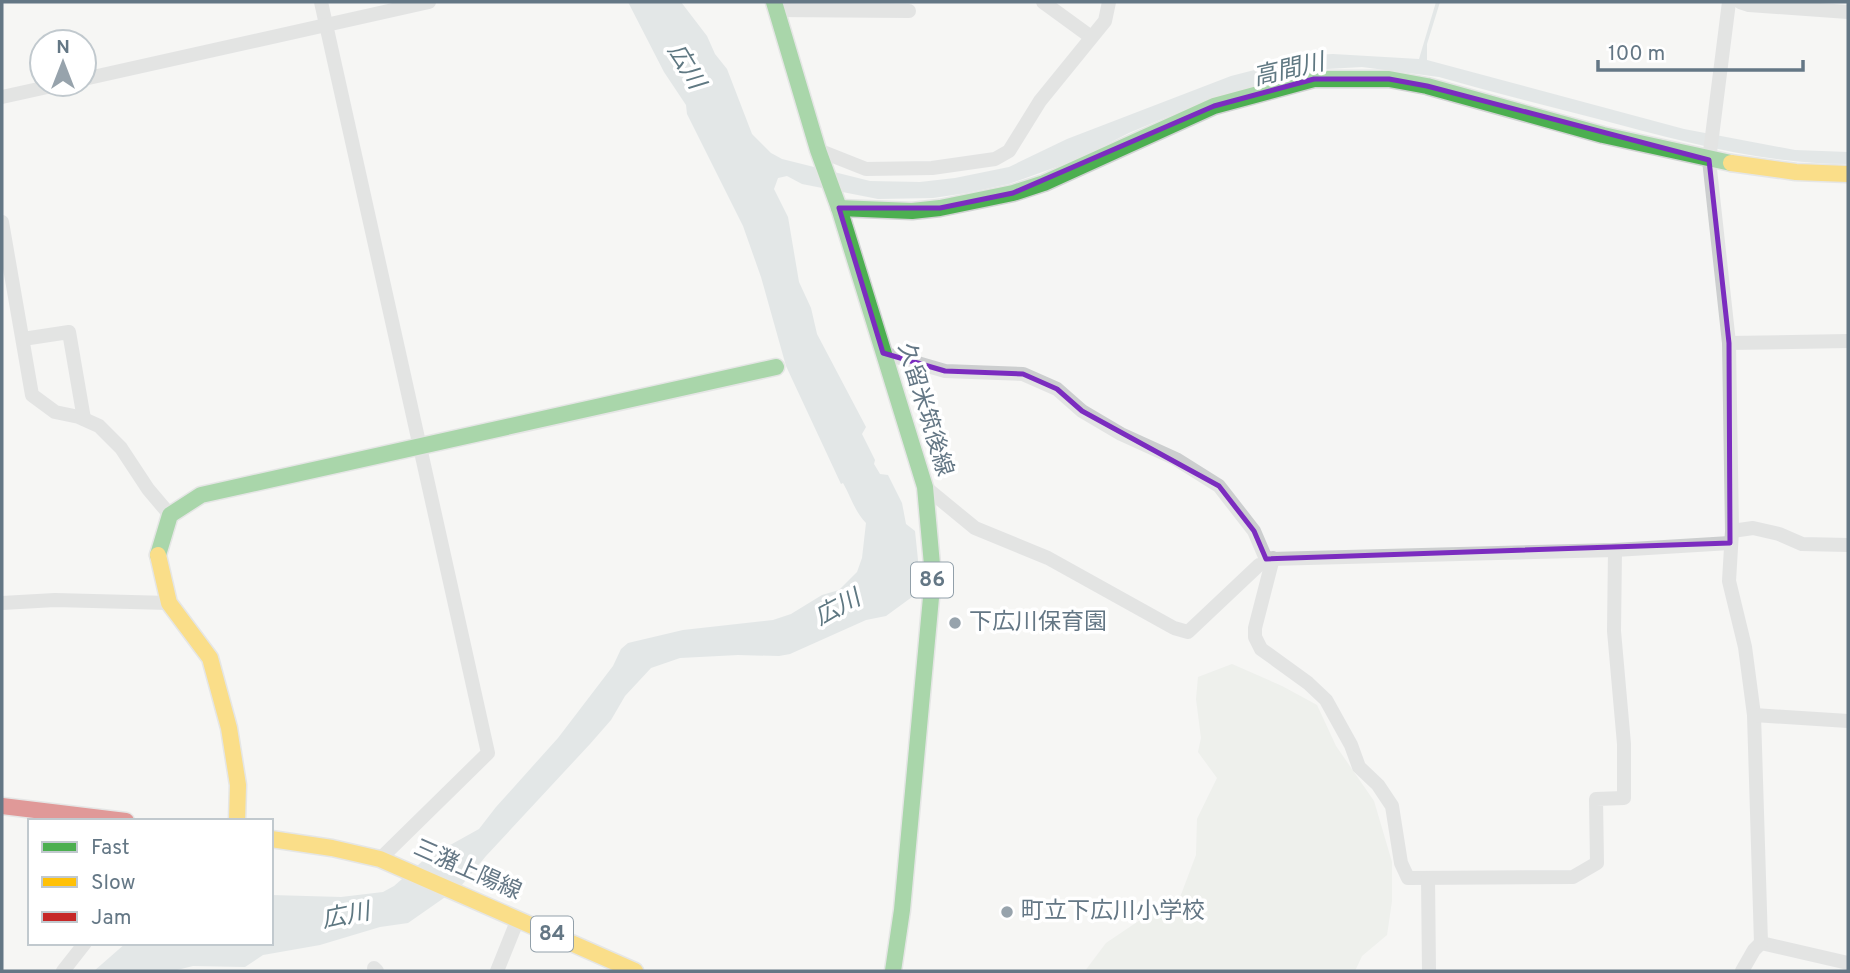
<svg xmlns="http://www.w3.org/2000/svg" width="1850" height="973" viewBox="0 0 1850 973" font-family="Overpass,'Noto Sans JP',sans-serif">
<style>
.green{fill:#e4e8e2}
.water{fill:#ccd5d7}
.lines{fill:none;stroke-linecap:round;stroke-linejoin:round}
.fast-casing{stroke:#d1d3d3;stroke-width:19}
.slow-casing{stroke:#d1d3d3;stroke-width:19}
.jam-casing{stroke:#d1d3d3;stroke-width:19}
.street{stroke:#cccecf;stroke-width:14}
.fast{stroke:#4caf50;stroke-width:16}
.slow{stroke:#ffc107;stroke-width:16}
.jam{stroke:#c62828;stroke-width:16}
.marked{fill:none;stroke:#7b2cbf;stroke-width:5;stroke-linejoin:round}
.poi-dot{fill:#97a3ac;stroke:#fff;stroke-width:2.5}
.labels{text-anchor:middle;dominant-baseline:central;stroke-width:7;stroke-linejoin:round;paint-order:stroke}
.shield{fill:#fff;stroke:#92a0aa;stroke-width:2}
.shield-label{font-size:21px;font-weight:bold;fill:#647785}
.street-label{font-size:23px;fill:#647785;stroke:#fff}
.poi-label{font-size:23px;fill:#647785;stroke:#fff;text-anchor:start}
.water-label{font-size:24px;font-style:italic;fill:#5f7882;stroke:#fff}
</style>
<rect width="100%" height="100%" fill="#f5f5f4"/>
<polygon class="green" points="1232,664 1282,686 1317,705 1336,746 1374,801 1392,862 1392,901 1387,935 1362,956 1355,971 1085,971 1106,943 1146,916 1176,908 1196,855 1197,819 1217,778 1198,752 1201,738 1196,699 1198,677"/>
<path class="water" d="M628,2h53l26,34 8,18 12,15 25,65 19,19 11,6 88,22 50,1 35,-4 54,-11 58,-28 164,-63 82,-21 20,-1 86,5 17,-57h4l-13,42v16l257,69 111,21 53,2v12c-85,0 -168,-23 -250,-45 -53,-14 -107,-27 -159,-42l-77,-10 -53,3 -116,36 -64,27 -53,27 -67,24 -42,9 -34,5 -55,1 -76,-15 -15,-8 -9,2 -4,11 14,28 11,65 12,26 6,26 49,93 -4,7 13,26 -1,4 6,10 8,1 14,28 4,21 9,7 3,29 -2,30 -4,7 -26,19 -20,4 -76,34 -11,2 -41,-1 -58,3 -29,10 -26,28 -14,24 -21,24 -104,112 -25,30 -53,37 -28,4 -60,18 -57,10 -18,12 -52,-1 -20,5h-79l32,-28h145v-48l70,2 42,-5 11,-6 31,-27 54,-30 17,-22 62,-69 55,-72 8,-17 7,-6 55,-13 90,-10 18,-6 31,-19 17,-5 18,-18 5,-14 4,-35c-11,-11 -15,-26 -23,-40l-2,1 -55,-118 -25,-89 -18,-51 -56,-112 -1,-9 -22,-33z"/>
<g class="lines">
<defs>
<g id="fast">
<polyline points="774,2 818,150 839,208 925,487 933,576 902,910 893,971"/>
<polyline points="839,208 912,211 940,208 1013,193 1044,183 1214,106 1314,79 1389,79 1427,86 1603,135 1731,163"/>
<polyline points="158,555 170,515 201,495 776,367"/>
</g>
<g id="slow">
<polyline points="1731,163 1796,172 1848,174"/>
<polyline points="158,555 169,603 210,658 229,728 238,785 237,821"/>
<polyline points="271,839 332,848 380,859 635,971"/>
</g>
<polyline id="jam" points="2,806 126,821"/>
</defs>
<use href="#fast" class="fast-casing"/>
<use href="#slow" class="slow-casing"/>
<use href="#jam" class="jam-casing"/>
<g class="street">
<polyline points="321,2 488,753 380,859"/>
<polyline points="1043,2 1091,37"/>
<polyline points="1729,2 1709,160 1729,343 1732,531 1729,581 1745,647 1754,715 1761,943"/>
<polyline points="1740,2 1749,5 1848,12"/>
<polyline points="777,10 909,11"/>
<polyline points="84,79 429,2"/>
<polyline points="2,97 61,84"/>
<polyline points="818,150 866,169 932,168 995,159 1009,151 1040,101 1105,21 1109,2"/>
<polyline points="2,222 32,395 55,412 79,417 99,426 121,448 148,489 170,515"/>
<polyline points="23,339 69,332 84,419"/>
<polyline points="1729,343 1848,341"/>
<polyline points="883,353 945,371 1023,374 1057,389 1082,411 1121,434 1176,459 1219,486 1254,531 1266,559 1615,550 1730,543"/>
<polyline points="925,487 975,528 1048,558 1174,628 1188,632 1259,565"/>
<polyline points="1732,531 1753,528 1779,534 1802,544 1848,545"/>
<polyline points="1273,558 1255,628 1255,637 1261,649 1308,683 1326,700 1351,745 1359,767 1378,785 1392,806 1401,863 1408,878 1573,877 1597,863 1596,799 1624,798 1624,744 1614,631 1615,550"/>
<polyline points="2,603 55,600 169,603"/>
<polyline points="1754,715 1848,721"/>
<polyline points="1428,878 1429,971"/>
<polyline points="1761,943 1848,963"/>
<polyline points="374,968 377,971"/>
<polyline points="63,971 85,943"/>
<polyline points="497,971 518,919"/>
<polyline points="1742,971 1754,950 1761,943"/>
</g>
<use href="#fast" class="fast"/>
<use href="#slow" class="slow"/>
<use href="#jam" class="jam"/>
</g>
<path d="M0 0H1850V973H0ZM1314,79h75l38,7 282,74 20,183 1,200 -464,16 -12,-28 -35,-45 -137,-75 -25,-22 -34,-15 -78,-3 -62,-18 -44,-145h101l73,-15 201,-87z" fill="#f5f5f4" fill-opacity=".55" fill-rule="evenodd"/>
<path class="marked" d="M1314,79h75l38,7 282,74 20,183 1,200 -464,16 -12,-28 -35,-45 -137,-75 -25,-22 -34,-15 -78,-3 -62,-18 -44,-145h101l73,-15 201,-87z"/>
<g class="poi-dot">
<circle cx="955" cy="623" r="7"/>
<circle cx="1007" cy="912" r="7"/>
</g>
<g class="labels">
<g class="shield">
<rect x="911" y="562.5" width="42" height="35" rx="5"/>
<rect x="531" y="916.5" width="42" height="35" rx="5"/>
</g>
<g class="shield-label">
<text x="932" y="580">86</text>
<text x="552" y="934">84</text>
</g>
<g class="street-label">
<text transform="translate(924 410) rotate(73)">久留米筑後線</text>
<text transform="translate(467 871) rotate(24)">三潴上陽線</text>
</g>
<g class="poi-label">
<text x="969" y="623">下広川保育園</text>
<text x="1021" y="912">町立下広川小学校</text>
</g>
<g class="water-label">
<text transform="translate(685 67) rotate(59)">広川</text>
<text transform="translate(1289 71) rotate(-13)">高間川</text>
<text transform="translate(838 609) rotate(-28)">広川</text>
<text transform="translate(346 917) rotate(-11)">広川</text>
</g>
</g>
<rect width="1850" height="973" fill="none" stroke="#647785" stroke-width="7"/>
<rect x="28" y="819" width="245" height="126" fill="#ffffff" stroke="#c1c9ce" stroke-width="2"/>
<rect x="42" y="842" width="35" height="10" fill="#4caf50" stroke="#c1c9ce" stroke-width="2"/>
<text x="91" y="854" font-size="21" fill="#647785">Fast</text>
<rect x="42" y="877" width="35" height="10" fill="#ffc107" stroke="#c1c9ce" stroke-width="2"/>
<text x="91" y="889" font-size="21" fill="#647785">Slow</text>
<rect x="42" y="912" width="35" height="10" fill="#c62828" stroke="#c1c9ce" stroke-width="2"/>
<text x="91" y="924" font-size="21" fill="#647785">Jam</text>
<g transform="translate(63 63)"><circle r="33" fill="#ffffff" stroke="#c1c9ce" stroke-width="2"/>
<path d="M0-5L12 26L0 18L-12 26Z" fill="#97a3ac"/>
<text y="-10" font-size="19" font-weight="bold" text-anchor="middle" fill="#647785">N</text>
</g>
<path d="M1598 60v10h205v-10" fill="none" stroke="#647785" stroke-width="3.5"/>
<text x="1608" y="60" font-size="21" fill="#647785" stroke="#ffffff" stroke-width="5" paint-order="stroke">100 m</text>
</svg>
